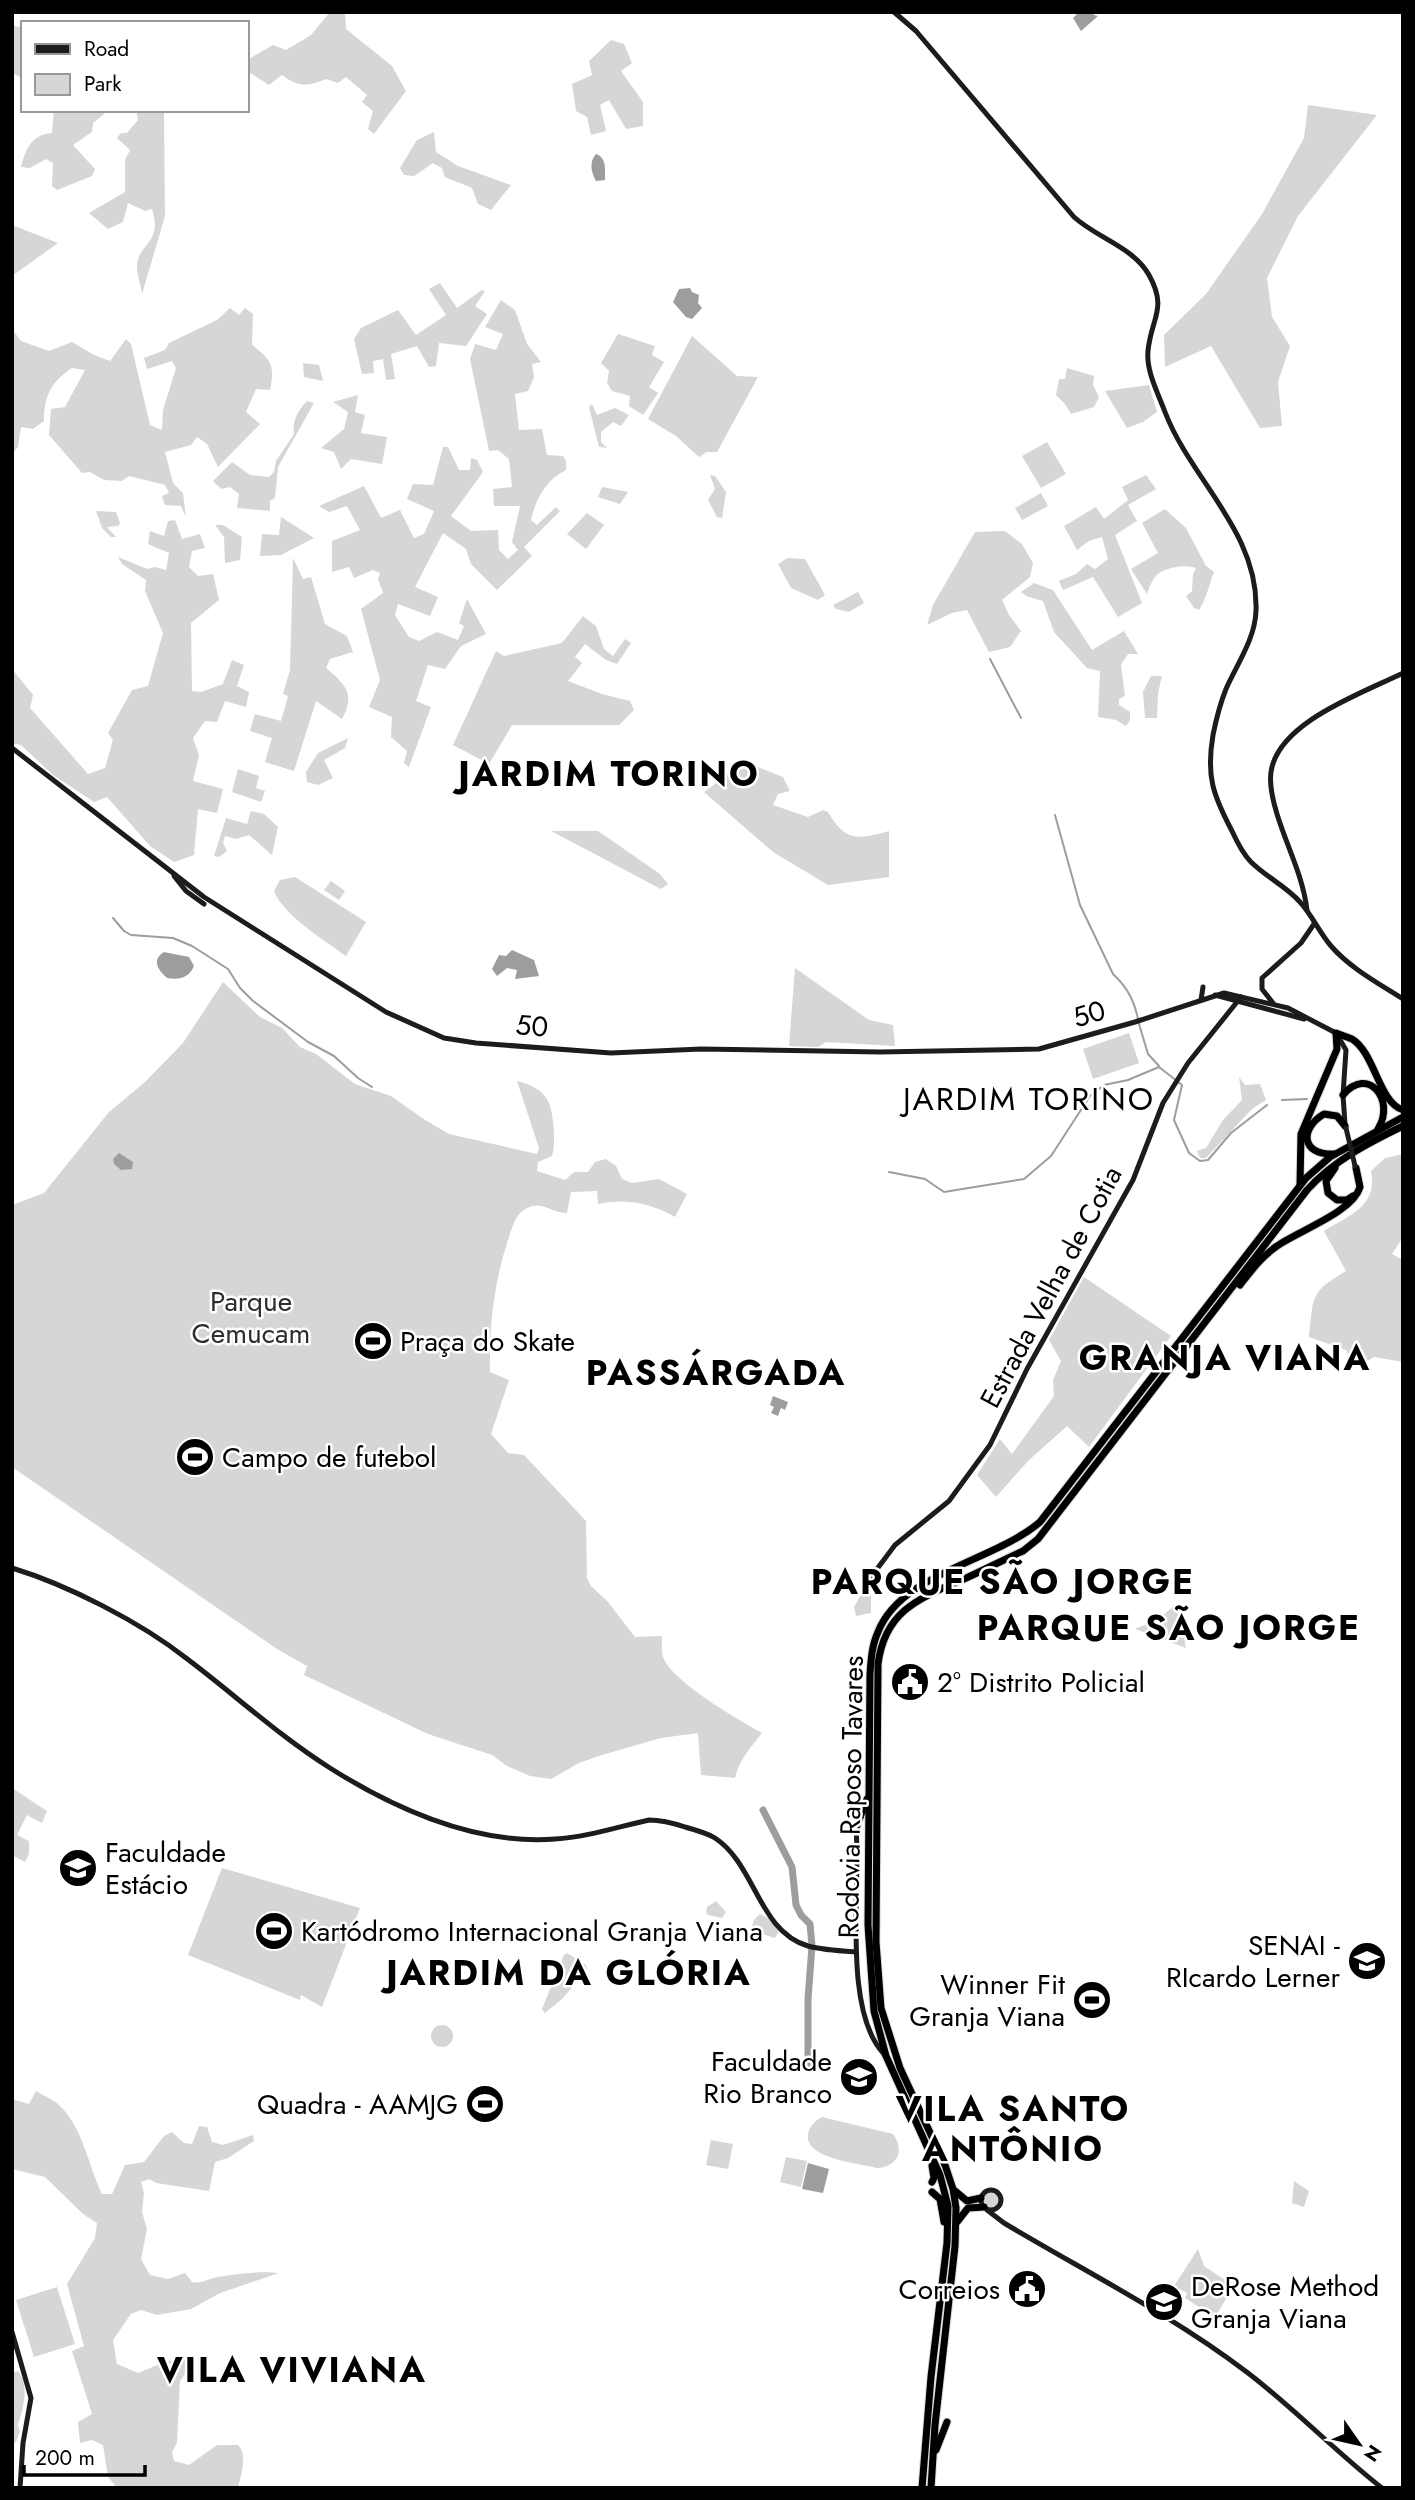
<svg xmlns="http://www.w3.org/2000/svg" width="1415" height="2500" viewBox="0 0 1415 2500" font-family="Jost,sans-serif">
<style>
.green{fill:#d6d6d6}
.water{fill:#9d9d9d}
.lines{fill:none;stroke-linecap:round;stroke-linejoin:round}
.stream{stroke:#9d9d9d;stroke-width:2}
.river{stroke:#9d9d9d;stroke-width:7}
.highway-casing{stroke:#dbdbdb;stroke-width:9}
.secondary{stroke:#1c1c1c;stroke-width:5}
.highway{stroke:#000;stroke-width:7}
.secondary-bridge{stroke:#1c1c1c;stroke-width:5}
.labels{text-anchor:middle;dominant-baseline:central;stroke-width:5;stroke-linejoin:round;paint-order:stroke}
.street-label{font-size:28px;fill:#000;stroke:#fff}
.park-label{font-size:28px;fill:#2d2d2d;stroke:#fff}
.poi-label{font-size:28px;fill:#000;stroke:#fff;text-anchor:start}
.quarter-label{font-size:32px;letter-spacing:2px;fill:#000;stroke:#fff}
.district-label{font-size:35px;font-weight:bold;letter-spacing:2px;fill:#000;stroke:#fff}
</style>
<rect width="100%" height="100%" fill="#fff"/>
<g class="green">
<path d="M330,12h15l1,17 46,37 14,25 -32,43 -6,-5 5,-18 -11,-9 5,-7 -21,-18 -8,6 -12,-4c-19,8 -28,8 -44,-4l-13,10 -22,-14v-11l26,-15 13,5 25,-15z"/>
<polygon points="12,25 23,28 23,78 12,73"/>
<polygon points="611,40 624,44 632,63 621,71 643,102 643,126 626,129 609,100 600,105 606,131 591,135 587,117 576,111 572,84 592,75 589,61"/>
<polygon points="1308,105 1377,115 1298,216 1267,278 1272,317 1290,346 1278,382 1282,426 1260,428 1211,346 1165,367 1164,335 1206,294 1262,214 1304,138"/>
<path d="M54,110h55l-16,13 -1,9 -19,13 22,24 -3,7 -35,14 -5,-4 1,-23 -7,-4 -16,9 -9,-1c5,-19 10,-32 31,-34z"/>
<path d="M136,110h28l1,106 -23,78c-1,-8 -5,-19 -5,-28 1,-23 26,-22 15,-57l-7,2 -17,-8 -5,19 -15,7 -19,-16 36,-21v-32l5,-10 -13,-12 4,-5h6l11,-13z"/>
<polygon points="434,132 436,152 458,166 511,185 491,210 478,204 472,188 445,177 442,168 433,163 414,176 404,175 400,168 417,140"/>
<polygon points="12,225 58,243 12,276"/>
<polygon points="440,283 457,308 482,290 485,291 475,306 487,314 466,346 439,343 436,366 429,367 417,346 391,354 395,379 386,380 383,359 373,361 374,373 362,374 354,339 361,328 398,310 416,335 446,315 429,289"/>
<path d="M501,300l14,10 12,34 14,18 -9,2 2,13 -6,14 -13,3 4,36 23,-1 5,26 16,1 3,5v9c-20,10 -30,28 -35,50l6,5 19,-18 4,4 -36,36 8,9 -35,34 -26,-26 -5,-15 -23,-16 -28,54 23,10 -8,19 -32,-12 -3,11 14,22 10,4 18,-9 21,8 6,-14 -5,-3 8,-24 19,35 -25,12 -16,23 -17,-4 -12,36 15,6 -22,60 -5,-4 3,-12 -16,-14 1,-20 -23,-10 11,-27 -19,-71 22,-16 -5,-14 2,-6 -7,-3 -19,8 -5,-11 -17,5v-31l28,-11 -13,-24 -18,6 -10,-6 45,-20 17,32 19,-8 14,28 10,-4 10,-23 -27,-12 6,-15 20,1 10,-38h5l11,23h11l1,-12 6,2 6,12 -32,44 20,15 27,-1 1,20 9,9 10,-9 -6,-8 8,-36h-26l-1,-17 19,-2 -3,-28 -11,-9 -9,1 -19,-92 5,-15 21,6 7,-16 -18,-7z"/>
<path d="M230,308l9,7 6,-7 8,6 -1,31c20,15 23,21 18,45l-14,-1 -10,23 14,12 -42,43 -11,-23 -10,-7 -6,8 -26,7 8,31 10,10 3,24 -5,-11 -16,-1 -3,-9 7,-3 -4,-8 -36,-9 -7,5 -18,-1 -14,-8 -8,1 -33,-38 2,-26 14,-2 20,-37 -13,-2c-21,14 -28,28 -28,53l-11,8 -12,-2 -3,20 -6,7v-125l9,12 28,10 23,-9 22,13 16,6 16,-22 5,5 19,81 12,5 1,-20 13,-42 -4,-7 -25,8 -3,-11 21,-8 4,-7 48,-23z"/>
<polygon points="618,334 655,346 652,355 664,362 649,387 658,393 643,415 629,406 630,396 612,391 607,383 609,371 601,363"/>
<polygon points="692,336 737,376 758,377 717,452 707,452 699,457 676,436 648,419"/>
<polygon points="303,363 319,365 323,381 304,377"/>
<polygon points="1067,368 1094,376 1093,385 1099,397 1094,407 1071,414 1065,404 1056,395 1059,379 1065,379"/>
<polygon points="1149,385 1157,412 1143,422 1127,428 1105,391"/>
<polygon points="358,395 355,412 365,415 361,433 387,437 382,464 351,459 341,469 334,452 321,448 344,429 348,412 333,402"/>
<path d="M307,401l7,2 -36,64 -3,31 -5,3v10l-33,-3 2,-14 -9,-7 -9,2 -8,-8 19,-19 18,13 19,2 5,-5 2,-11 18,-27c-2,-13 4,-24 13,-33z"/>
<polygon points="592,404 597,415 615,408 629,415 621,426 613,422 601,432 601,442 607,448 599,447 589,407"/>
<polygon points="1047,442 1066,474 1041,488 1022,456"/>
<polygon points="710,475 715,476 726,492 722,518 717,517 708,500 715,489"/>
<polygon points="1146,475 1156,489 1128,505 1137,521 1115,535 1142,603 1118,617 1093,577 1063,590 1059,581 1076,574 1087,564 1095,569 1108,559 1102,537 1089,541 1077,550 1064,526 1096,507 1104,519 1128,500 1122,487"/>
<polygon points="602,487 628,492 620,504 598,497"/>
<polygon points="1041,493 1048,506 1022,520 1015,508"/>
<path d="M1165,509l21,19 20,38 8,6c-6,15 -6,23 -15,38l-5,-2 -8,-12 6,-5 1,-17 3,-6c-11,-4 -33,-1 -41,9 -3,4 -6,11 -8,17l-16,-25 27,-16 -16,-30z"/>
<polygon points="96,511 116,512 120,523 118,526 107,527 116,537 111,537 102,528"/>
<polygon points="587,513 604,525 586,549 567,534"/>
<polygon points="281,517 314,538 281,555 260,556 262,534 279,535"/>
<polygon points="175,520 182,539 200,534 205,548 192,551 189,567 198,576 213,574 219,600 191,623 192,691 201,692 223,684 232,660 244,665 237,686 249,692 246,707 225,701 217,722 205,721 193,738 199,755 193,781 223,789 217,813 198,809 194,855 174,862 150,846 107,797 94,802 53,775 21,745 12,743 12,669 33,695 30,708 88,774 105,768 113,740 108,733 132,690 148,686 163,633 145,591 146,580 122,564 118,557 147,569 155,567 166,570 169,553 148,544 150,531 164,536 168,521"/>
<polygon points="215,525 223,525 242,537 240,560 225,563 224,537"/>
<polygon points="1005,531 1022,544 1033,563 1030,577 1002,600 1009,615 1021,631 1010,647 989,652 967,610 952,613 927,625 933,605 975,532"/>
<path d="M293,558l10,21 8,-2 14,47 22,12 6,16 -23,7 -4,9c19,16 30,26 16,51l-26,-18 -22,70 -29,-9 7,-24 -22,-7 5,-17 26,7 7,-25 -5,-2 7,-24z"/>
<polygon points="788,558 805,559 825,595 818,600 791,588 778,564"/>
<polygon points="1034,583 1053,590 1092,650 1124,631 1138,654 1128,654 1121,665 1125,696 1119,699 1119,705 1130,712 1130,720 1126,726 1116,720 1098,717 1100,671 1087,668 1054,632 1043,601 1026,596 1021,592"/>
<polygon points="858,592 864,603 849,612 836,609 833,605"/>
<polygon points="583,616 596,626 604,649 613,656 625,639 631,643 617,664 606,660 585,644 575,657 582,663 568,681 602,694 630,701 634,710 619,725 512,725 489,764 453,745 496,651 504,656 562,643"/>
<polygon points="1151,676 1162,676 1158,693 1157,718 1145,718 1143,692"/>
<polygon points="348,738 345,748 324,760 333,778 318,785 307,782 306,772 318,753"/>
<path d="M745,762l38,15 7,14 -12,3 -5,11 35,12 15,-7 5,2c18,31 31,27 61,19v46l-61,8 -55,-33 -69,-60z"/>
<polygon points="238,769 259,776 256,788 265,791 261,802 232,792"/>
<polygon points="251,811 264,814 278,827 272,855 249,835 236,839 225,836 223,843 227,851 219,857 214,856 226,818 247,824"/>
<polygon points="551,831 598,831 660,874 668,884 661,889"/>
<path d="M295,877l71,45 -20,34c-22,-16 -63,-41 -72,-65l6,-11z"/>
<polygon points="331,881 345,891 339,900 324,890"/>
<polygon points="795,968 869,1020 893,1025 895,1046 826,1042 818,1047 789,1046"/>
<path d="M223,982l37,35 22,11 18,19 16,7 39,30 36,12 31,22 27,16 88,20 2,-6 -22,-67c11,2 26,9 31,20 6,12 8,43 4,55l-14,6 -1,9 28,9 9,-8h14l7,-10 11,-3 10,7 6,13 10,4 27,-4 28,15 -12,23c-24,-14 -50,-19 -77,-13l-1,-13 -26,1 -4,21c-16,0 -24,-13 -40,-5 -12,6 -15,20 -19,32 -14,43 -19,86 -18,132l19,8 -18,54 17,19 16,2 62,66 1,57 4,8 17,16 27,35 27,-1c0,7 -1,15 1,21 9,25 76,63 99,76 -11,14 -23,27 -27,45l-34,-3 -3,-42 -37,5 -59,17 -23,8 -28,16 -21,-3 -23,-10 -15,-11 -64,-21 -124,-59 3,-9 -30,-17 -265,-182v-262l32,-12 65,-81 36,-30 38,-39z"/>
<polygon points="1129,1033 1139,1063 1093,1079 1083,1049"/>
<polygon points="1239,1077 1245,1085 1260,1084 1266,1100 1252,1109 1206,1158 1200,1158 1197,1151 1206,1148 1223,1120 1242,1100"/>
<path d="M1399,1155h4v82l-11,17 11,6v102l-29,-5 -15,9 -7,-4 -6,-12 -37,-13c5,-41 0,-44 37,-66l-22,-40c26,-16 54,-25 47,-60l14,-13z"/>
<polygon points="1084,1277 1171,1336 1089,1447 1067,1426 1028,1461 996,1497 977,1475 1000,1439 1012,1454 1054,1396 1053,1380 1061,1361 1049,1340"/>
<polygon points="868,1582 871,1586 871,1613 856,1616 854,1607"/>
<polygon points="1178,1603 1186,1648 1135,1629 1158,1619"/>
<polygon points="12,1788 47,1811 42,1823 27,1815 17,1835 29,1841 29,1854 25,1862 12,1855"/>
<polygon points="222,1868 360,1908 322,2007 301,1995 300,2000 188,1955"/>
<polygon points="716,1901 726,1912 722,1918 708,1915 706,1912 707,1907"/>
<polygon points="760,1914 768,1918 779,1931 775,1938 759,1933 752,1926 754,1920"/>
<polygon points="567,1953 586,1965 587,1970 562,1999 545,2013 542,2009 564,1955"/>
<circle cx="442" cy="2036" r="11"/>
<path d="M36,2091c8,5 18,9 24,15 24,24 28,59 42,88h10l13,-29 19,-3 20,-26 8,-4 12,11 8,1 7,-18 8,1 5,15 11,3 30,-10 1,6 -26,17 -13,4 -6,29 -53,-8 -7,-4 -8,3 3,11 -2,19 5,17 -6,30 9,16 18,4 17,-6 7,9c11,2 15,-3 26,-5 20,-3 41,-6 61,-4l-59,20 -29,16 -34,6 -16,-5 -10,4 -18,26 4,24 21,9 29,-12 20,-1 1,10 -8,11 -3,62 -5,9 2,9 15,4 28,-20h21c10,11 3,29 0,43h-121l-9,-11 -5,-32 -11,-5 -12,3 -2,-21 14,-8 -20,-63 12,-5 -17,-62 28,-46 2,-15 -14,-9 -38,-37 -33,-8v-70l17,5z"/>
<polygon points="474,2097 496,2099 496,2110 472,2110"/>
<path d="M822,2117l71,17c12,16 5,33 -16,34 -18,-5 -73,-9 -69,-34 2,-9 7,-13 14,-17z"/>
<polygon points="711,2140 733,2144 728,2169 706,2165"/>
<polygon points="786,2157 807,2161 801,2187 780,2182"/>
<polygon points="1294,2181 1309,2191 1304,2207 1292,2203"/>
<circle cx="992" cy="2199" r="9"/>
<polygon points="1198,2249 1204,2266 1234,2286 1215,2317 1185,2298 1187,2293 1174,2286"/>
<polygon points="57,2287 75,2344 34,2357 16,2300"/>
<path d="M18,2371c12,15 5,38 0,54l2,6 -4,11 -4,2v-71z"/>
</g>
<g class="water">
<polygon points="1079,12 1093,12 1094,15 1098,16 1081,31 1073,18"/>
<path d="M596,154c11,4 9,16 9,26l-9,1c-5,-9 -7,-19 0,-27z"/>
<polygon points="690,288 692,292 699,295 698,303 702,308 692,319 686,317 673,302 679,289"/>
<polygon points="512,950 534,960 539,976 515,979 517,970 507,968 497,976 492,969 499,955 506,956"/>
<path d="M164,952l25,5 5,9c-5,12 -15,14 -27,12 -9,-8 -16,-18 -3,-26z"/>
<polygon points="119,1153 133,1162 132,1169 121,1170 114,1164 113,1159"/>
<polygon points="773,1396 788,1402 785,1410 781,1408 778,1416 771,1413 774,1407 770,1405"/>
<polygon points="808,2163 829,2169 823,2193 802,2189"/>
</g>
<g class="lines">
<g class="stream">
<polyline points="990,659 1021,718"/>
<path d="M1055,815l25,90 33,69c14,13 21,26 25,45"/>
<polyline points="113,918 124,931 131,935 173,938 192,946 228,969 240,988 253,1001 308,1042 334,1056 358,1078 372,1087"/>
<polyline points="1139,1024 1148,1054 1159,1066"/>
<polyline points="1282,1100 1307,1099"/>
<polyline points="889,1172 925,1179 944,1192 1024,1179 1051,1156 1090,1096 1104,1085 1128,1080 1159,1067 1182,1085 1174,1120 1189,1153 1200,1161 1208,1160 1231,1133 1267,1105"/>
</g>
<polyline class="river" points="763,1810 792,1867 796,1905 801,1915 810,1924 812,1946 808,1999 808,2069"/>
<defs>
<g id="highway">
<path d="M1343,1095c25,-30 53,5 35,34"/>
<path d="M1334,1154c-34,1 -34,-26 -10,-40l13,2 8,10"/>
<polyline points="1335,1168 1326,1181 1328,1193 1337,1200 1347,1200 1353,1196"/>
<path d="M1300,1185l1,-51 36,-85 -1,-16c5,2 11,4 16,6 23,14 27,64 51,71"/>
<path d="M1240,1285c11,-14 22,-29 37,-39 21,-15 76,-34 83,-59l-4,-19"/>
<polyline points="856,1828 867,1799"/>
<polyline points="932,2182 934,2178 932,2166"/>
<polyline points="955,2191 967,2201 981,2198"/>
<polyline points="932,2192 940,2199 944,2222"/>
<polyline points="957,2222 968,2208 984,2207"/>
<polyline points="936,2450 947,2422"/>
<path d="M922,2488l9,-111 16,-134 1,-37 -8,-31 -54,-119 -12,-45 -6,-86 2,-251c1,-15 2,-29 8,-42 23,-59 115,-70 162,-110l266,-344 24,-21 73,-40"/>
<path d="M931,2488l4,-63 20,-179 1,-38 -3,-19 -8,-24 -45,-97 -19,-60 -5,-66 2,-278c7,-54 42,-66 86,-85 20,-9 39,-19 59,-28l15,-12 269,-349c26,-29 61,-47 96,-64"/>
</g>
</defs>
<use href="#highway" class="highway-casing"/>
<g class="secondary">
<path d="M894,12l22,19 158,186c23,21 59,30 75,58 19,34 2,43 -1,76 -2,20 10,42 17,61 26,68 94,120 91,199 -1,28 -19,53 -30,78 -6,15 -10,31 -13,46 -7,41 0,60 19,96 5,11 11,23 19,31 15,15 35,24 49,40 12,13 19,30 31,44 19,22 47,37 72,53"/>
<polyline points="12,748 204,897 386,1012 444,1038 476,1043 611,1053 701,1049 880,1052 1039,1049 1135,1022 1224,993 1288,1008 1336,1033 1346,1050 1343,1095 1345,1124"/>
<polyline points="174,876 186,891 204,904"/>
<path d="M1307,910c-4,-34 -20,-63 -30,-96 -4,-13 -8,-28 -6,-42 7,-50 92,-79 132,-99"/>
<polyline points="1215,995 1304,1019"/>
<polyline points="1201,1000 1203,987"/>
<polyline points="1273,1003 1262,989 1262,978 1301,943 1314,924"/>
<path d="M12,1568c56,17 128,54 174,90 48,36 93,78 144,110 65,41 146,77 225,71 32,-2 62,-12 94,-19 12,0 24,3 36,7 11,3 22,6 30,11 41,27 43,93 93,108 15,4 33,5 48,6"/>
<polyline points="871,1577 895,1545 949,1501 990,1445 1027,1369 1133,1180 1163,1103 1188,1063 1241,997"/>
<path d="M856,1828c5,59 -14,182 28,226"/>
<circle cx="991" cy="2200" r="10"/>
<path d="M987,2210l17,13c82,49 168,92 244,150 47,36 88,79 134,115"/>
<polyline points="12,2332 31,2398 23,2443 20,2488"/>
</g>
<use href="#highway" class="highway"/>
<polyline class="secondary-bridge" points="1346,1128 1355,1166"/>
</g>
<defs>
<symbol id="stadium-disc" viewBox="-11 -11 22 22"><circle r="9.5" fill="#000" stroke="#fff"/><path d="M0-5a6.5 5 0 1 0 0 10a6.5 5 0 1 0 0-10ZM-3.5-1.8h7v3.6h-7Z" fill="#fff"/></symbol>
<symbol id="civic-disc" viewBox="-11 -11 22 22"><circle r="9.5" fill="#000" stroke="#fff"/><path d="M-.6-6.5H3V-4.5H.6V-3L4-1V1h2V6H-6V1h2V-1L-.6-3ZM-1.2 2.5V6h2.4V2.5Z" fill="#fff"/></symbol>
<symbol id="university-disc" viewBox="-11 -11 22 22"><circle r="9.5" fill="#000" stroke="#fff"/><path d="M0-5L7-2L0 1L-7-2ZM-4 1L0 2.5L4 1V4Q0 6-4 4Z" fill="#fff"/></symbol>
</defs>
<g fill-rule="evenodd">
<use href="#stadium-disc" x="351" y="1319" width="44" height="44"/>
<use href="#stadium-disc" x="173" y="1435" width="44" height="44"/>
<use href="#civic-disc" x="888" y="1660" width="44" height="44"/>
<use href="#university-disc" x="56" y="1846" width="44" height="44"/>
<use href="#stadium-disc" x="252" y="1909" width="44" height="44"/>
<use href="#university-disc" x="1345" y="1939" width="44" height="44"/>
<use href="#stadium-disc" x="1070" y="1978" width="44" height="44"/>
<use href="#university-disc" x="837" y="2055" width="44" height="44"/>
<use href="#stadium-disc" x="463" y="2082" width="44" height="44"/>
<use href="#civic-disc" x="1005" y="2267" width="44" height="44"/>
<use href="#university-disc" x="1142" y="2280" width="44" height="44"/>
</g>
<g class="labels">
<g class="street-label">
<text transform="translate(1089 1014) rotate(-17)">50</text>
<text transform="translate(532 1026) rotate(4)">50</text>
<text transform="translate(1051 1287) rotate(-62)">Estrada Velha de Cotia</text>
<text transform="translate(851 1797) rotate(-89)">Rodovia Raposo Tavares</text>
</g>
<g class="park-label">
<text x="251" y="1301">Parque<tspan x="251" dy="32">Cemucam</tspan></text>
</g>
<g class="poi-label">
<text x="400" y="1341">Praça do Skate</text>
<text x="222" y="1457">Campo de futebol</text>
<text x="937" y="1682">2º Distrito Policial</text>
<text x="105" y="1852">Faculdade<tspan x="105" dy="32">Estácio</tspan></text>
<text x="301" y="1931">Kartódromo Internacional Granja Viana</text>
<text x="1340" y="1945" text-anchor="end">SENAI -<tspan x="1340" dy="32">RIcardo Lerner</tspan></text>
<text x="1065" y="1984" text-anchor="end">Winner Fit<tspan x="1065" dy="32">Granja Viana</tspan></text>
<text x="832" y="2061" text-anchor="end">Faculdade<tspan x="832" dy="32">Rio Branco</tspan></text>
<text x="458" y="2104" text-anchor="end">Quadra - AAMJG</text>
<text x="1191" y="2286">DeRose Method<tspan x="1191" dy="32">Granja Viana</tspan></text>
<text x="1000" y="2289" text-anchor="end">Correios</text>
</g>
<g class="quarter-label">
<text x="1029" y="1099">JARDIM TORINO</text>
</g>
<g class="district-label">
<text x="609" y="774">JARDIM TORINO</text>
<text x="1225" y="1358">GRANJA VIANA</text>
<text x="716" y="1373">PASSÁRGADA</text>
<text x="1003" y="1582">PARQUE SÃO JORGE</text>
<text x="1169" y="1628">PARQUE SÃO JORGE</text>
<text x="569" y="1973">JARDIM DA GLÓRIA</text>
<text x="1013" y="2109">VILA SANTO<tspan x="1013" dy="40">ANTÔNIO</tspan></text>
<text x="292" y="2370">VILA VIVIANA</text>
</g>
</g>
<rect width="1415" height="2500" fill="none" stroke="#000000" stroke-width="28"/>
<rect x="21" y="21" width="228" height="91" fill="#ffffff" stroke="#999999" stroke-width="2"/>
<rect x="35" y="44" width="35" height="10" fill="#1c1c1c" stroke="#999999" stroke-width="2"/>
<text x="84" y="56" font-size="21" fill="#000000">Road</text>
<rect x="35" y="74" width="35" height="21" fill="#d6d6d6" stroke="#999999" stroke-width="2"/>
<text x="84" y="91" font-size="21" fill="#000000">Park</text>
<g transform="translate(1359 2444) rotate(124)" stroke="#ffffff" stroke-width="5" paint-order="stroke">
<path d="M0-5L12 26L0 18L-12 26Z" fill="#000000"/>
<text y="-10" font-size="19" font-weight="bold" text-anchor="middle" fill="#000000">N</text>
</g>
<path d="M24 2465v10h121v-10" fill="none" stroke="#000000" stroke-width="3.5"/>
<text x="35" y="2465" font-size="21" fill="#000000" stroke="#ffffff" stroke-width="5" paint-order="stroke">200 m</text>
</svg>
